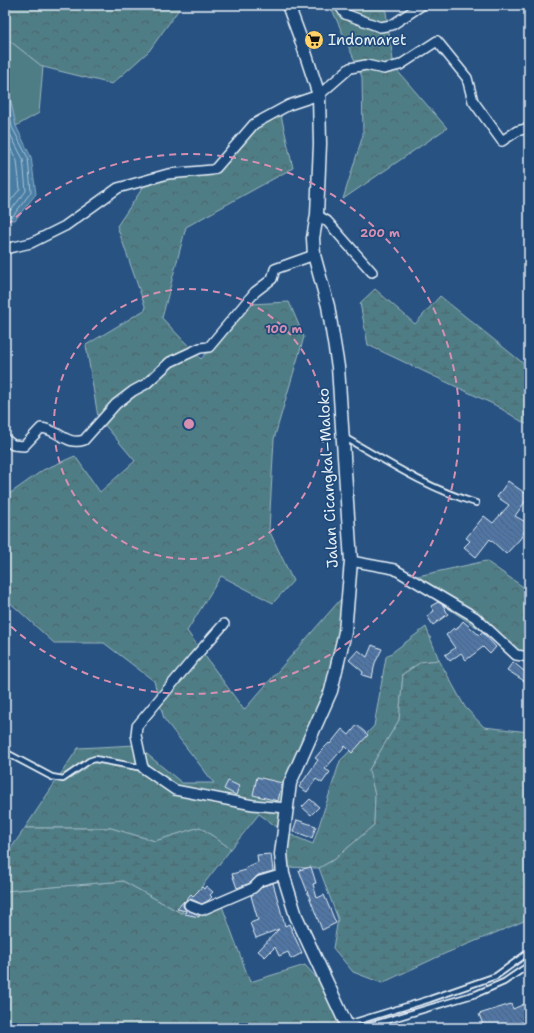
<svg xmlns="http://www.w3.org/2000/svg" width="534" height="1033" viewBox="0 0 534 1033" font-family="'Shantell Sans',sans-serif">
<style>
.green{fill:#507d86;stroke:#9cb7bf}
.forest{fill:url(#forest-crowns);stroke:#9cb7bf}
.wetland{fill:url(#wetland-marsh);stroke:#9cb7bf}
.water{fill:#497da3;stroke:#89abc5}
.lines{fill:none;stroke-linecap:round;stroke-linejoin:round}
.shore{stroke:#a8c3d6;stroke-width:1}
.building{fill:url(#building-back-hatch);stroke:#e8f1f8}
.lane-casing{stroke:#e8f1f8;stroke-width:8}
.street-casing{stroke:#e8f1f8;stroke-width:12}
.secondary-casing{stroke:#e8f1f8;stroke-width:15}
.lane{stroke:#1f4a7a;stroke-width:4.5}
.street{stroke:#1f4a7a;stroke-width:9}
.secondary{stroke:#1f4a7a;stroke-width:12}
.ring{fill:none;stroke:#d78fb1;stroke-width:2;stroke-dasharray:7 5}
.labels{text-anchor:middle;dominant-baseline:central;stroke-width:3.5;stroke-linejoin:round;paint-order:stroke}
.poi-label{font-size:15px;fill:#e8f1f8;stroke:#1f4a7a;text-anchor:start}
.street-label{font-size:15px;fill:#e8f1f8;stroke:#1f4a7a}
.centre{fill:#d78fb1;stroke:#1f4a7a;stroke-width:2}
.ring-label{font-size:12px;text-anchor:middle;font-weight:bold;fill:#d78fb1;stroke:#1f4a7a;stroke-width:3.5;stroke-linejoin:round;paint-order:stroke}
</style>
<defs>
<pattern id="forest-crowns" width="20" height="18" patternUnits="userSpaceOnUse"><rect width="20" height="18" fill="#507d86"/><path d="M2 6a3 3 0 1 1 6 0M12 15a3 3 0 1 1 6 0" fill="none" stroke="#4c656b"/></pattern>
<pattern id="wetland-marsh" width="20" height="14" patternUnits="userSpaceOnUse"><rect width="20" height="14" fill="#507d86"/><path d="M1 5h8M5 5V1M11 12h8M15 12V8" fill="none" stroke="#4c656b"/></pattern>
<pattern id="building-back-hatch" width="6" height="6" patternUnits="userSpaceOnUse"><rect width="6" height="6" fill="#5176a4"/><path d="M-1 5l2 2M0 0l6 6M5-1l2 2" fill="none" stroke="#4c617c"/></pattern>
</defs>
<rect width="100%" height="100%" fill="#285282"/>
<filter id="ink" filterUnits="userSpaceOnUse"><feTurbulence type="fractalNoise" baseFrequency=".025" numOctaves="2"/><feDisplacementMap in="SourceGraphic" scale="8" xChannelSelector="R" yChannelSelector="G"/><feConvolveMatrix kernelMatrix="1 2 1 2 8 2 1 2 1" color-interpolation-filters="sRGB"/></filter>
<g filter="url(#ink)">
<polygon class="green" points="5,37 43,67 39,113 16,126 5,75"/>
<g class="forest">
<polygon points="5,5 182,5 149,51 112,84 43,67 5,37"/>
<polygon points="330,5 385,5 394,67 447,128 343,199 363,135 362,77"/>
<polygon points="280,111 293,168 186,227 162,318 201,359 250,304 289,302 304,337 274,439 269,530 293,581 273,603 221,576 187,631 244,710 347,592 330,690 293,766 284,832 313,844 340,761 374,726 386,657 426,627 439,660 421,662 403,674 399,720 369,770 375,795 374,825 335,859 319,868 282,867 284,832 259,814 231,849 200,827 155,841 111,828 25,828 78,748 136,745 182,783 214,783 164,719 154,681 104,643 54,643 5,598 5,497 43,470 75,456 100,492 135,461 98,417 86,345 146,309 117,226 148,180 220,166 249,127"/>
<polygon points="486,561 529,591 529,662 404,579"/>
<polygon points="123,881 181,913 222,906 250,982 305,965 342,1005 355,1028 5,1028 5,891"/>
</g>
<g class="wetland">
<polygon points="375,289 415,324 440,296 529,368 529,426 495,405 368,345 360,303"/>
<polygon points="439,660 465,707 484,727 529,732 529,919 444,954 382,983 353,972 333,948 338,919 319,868 335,859 374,825 375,795 369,770 399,720 403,674 421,662"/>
<polygon points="200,827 231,849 181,913 123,881 5,891 5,857 25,828 111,828 155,841"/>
</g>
<polygon class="water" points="5,75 16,126 31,157 36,194 15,220 5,220"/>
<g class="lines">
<g class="shore">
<polyline points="5,90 12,127 28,158 31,192 13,216 5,216"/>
<polyline points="5,116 8,130 23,159 26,191 11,210 5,211"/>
<polyline points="5,138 17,161 20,189 8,204 5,205"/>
</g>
</g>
<g class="building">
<polygon points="508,481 529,496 515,516 529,524 520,539 506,554 490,539 476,557 464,547 470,541 466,538 484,516 493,523 509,505 497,497"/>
<polygon points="438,602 443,605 448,614 433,625 427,616 434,611 431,606"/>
<polygon points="463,621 479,635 482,632 496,647 490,654 483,647 466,660 461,653 450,661 445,655 455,648 446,635 454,628 456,630"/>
<polygon points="372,645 382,649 375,663 372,678 362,675 363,672 349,660 358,650 367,657"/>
<polygon points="513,662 524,671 529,665 529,684 507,670"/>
<polygon points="357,725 368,735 352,753 345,746 325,769 330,772 322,783 316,779 307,792 299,787 318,760 315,758 321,751 329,743 330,744 342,729 349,735"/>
<polygon points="257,777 282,783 278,801 253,795"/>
<polygon points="228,781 239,786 236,795 224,789"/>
<polygon points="310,799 319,807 311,815 302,807"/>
<polygon points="297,820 316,826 312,838 293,831"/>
<polygon points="271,854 273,871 258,875 250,883 237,888 232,874 246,870 245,868 258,862 257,855"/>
<polygon points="311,867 316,883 313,884 317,898 324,895 336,923 322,930 299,870"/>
<polygon points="273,883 285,926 289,924 302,953 291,959 288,952 279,956 275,947 265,957 258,951 279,929 256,938 250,923 258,920 251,896 263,886"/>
<polygon points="206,886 213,892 210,895 212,897 209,900 202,904 191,899 186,900 191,894 193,896 202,887 204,889"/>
<polygon points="184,901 183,906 185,909 199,915 199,917 185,914 186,911 177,909"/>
<polygon points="529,1002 529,1020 506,1028 484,1028 479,1014 511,1004 513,1009"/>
</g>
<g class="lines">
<defs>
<g id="lane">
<path d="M344,437c43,25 85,52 132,66"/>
<polyline points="5,752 52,777 63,779 89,761 95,759 143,768"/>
<polyline points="348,1024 430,999 496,976 529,952"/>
<polyline points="362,1028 476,994 504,982 529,965"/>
</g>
<g id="street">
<polyline points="339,5 345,14 380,27 392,25 422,5"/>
<polyline points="317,215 327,221 372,272"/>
<polyline points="5,249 31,243 65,226 118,188 168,174 212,170 216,168 254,124 289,105 319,95 350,68 366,65 384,69 400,65 437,41 467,78 473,101 502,141 517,131 529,128"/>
<path d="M5,439l8,6 11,1 17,-18c17,1 25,18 43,12l32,-36 17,-13 13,-7 24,-22 30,-14 9,-1 46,-55 17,-13 3,-10 39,-14"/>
<polyline points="351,561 394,569 475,617 516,655 529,657"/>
<polyline points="224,624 193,659 137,726 136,735 143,768 175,790 253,805 286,808"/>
<polyline points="189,905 202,910 253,888 260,881 283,874"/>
</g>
<polyline id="secondary" points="288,5 301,40 319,95 320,144 317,215 313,238 314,255 328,306 338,367 351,561 345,632 331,691 290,783 281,854 283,874 296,916 348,1028"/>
</defs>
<use href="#lane" class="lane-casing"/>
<use href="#street" class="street-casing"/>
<use href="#secondary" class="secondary-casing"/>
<use href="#lane" class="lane"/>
<use href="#street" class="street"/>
<use href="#secondary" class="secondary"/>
</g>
</g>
<g class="ring">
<circle cx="189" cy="424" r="135"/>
<path d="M7 225A270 270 0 1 1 7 623"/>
</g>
<defs>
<symbol id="supermarket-disc" viewBox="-11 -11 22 22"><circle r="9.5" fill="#ffd166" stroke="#1f4a7a"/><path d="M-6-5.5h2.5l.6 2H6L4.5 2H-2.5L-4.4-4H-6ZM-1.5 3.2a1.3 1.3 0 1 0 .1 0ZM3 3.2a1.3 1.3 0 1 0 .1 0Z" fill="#111"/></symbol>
</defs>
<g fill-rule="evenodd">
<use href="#supermarket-disc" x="303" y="29" width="22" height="22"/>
</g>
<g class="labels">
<g class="poi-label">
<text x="328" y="40">Indomaret</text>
</g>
<g class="street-label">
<text transform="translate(328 478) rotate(-93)">Jalan Cicangkal–Maloko</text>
</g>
</g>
<circle cx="189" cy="424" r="6" class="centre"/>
<g class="ring-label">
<text x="380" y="237">200 m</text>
<text x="284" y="333">100 m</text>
</g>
<rect width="534" height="1033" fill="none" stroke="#1f4a7a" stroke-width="20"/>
<rect x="10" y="10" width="514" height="1013" fill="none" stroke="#e8f1f8" stroke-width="1.5" filter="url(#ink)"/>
</svg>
